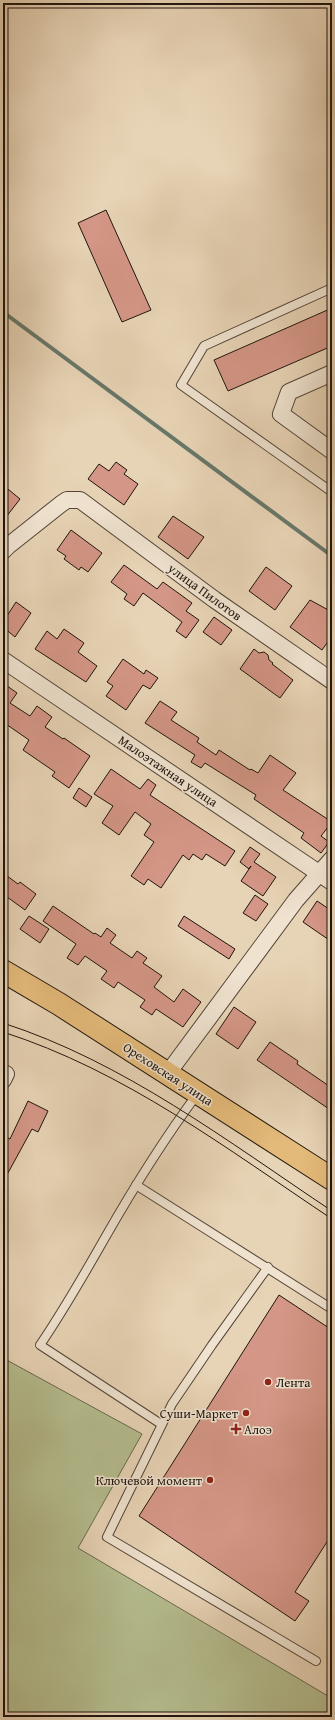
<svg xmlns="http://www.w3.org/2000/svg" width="335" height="1720" viewBox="0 0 335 1720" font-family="'Gentium Book Plus',serif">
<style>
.green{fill:#b4bc8e;stroke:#6a684e}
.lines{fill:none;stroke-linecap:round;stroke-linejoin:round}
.stream{stroke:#687769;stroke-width:4}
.building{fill:#d49686;stroke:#1f150d}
.lane-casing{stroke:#514437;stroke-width:10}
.street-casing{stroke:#514437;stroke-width:18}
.primary-casing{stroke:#1f150d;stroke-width:24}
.lane{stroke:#efe2cf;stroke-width:8}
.street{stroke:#efe2cf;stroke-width:16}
.primary{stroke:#e4ba7a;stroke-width:22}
.tram{stroke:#1f150d;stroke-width:1}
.poi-dot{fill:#8f2418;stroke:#efe2cf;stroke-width:1.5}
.labels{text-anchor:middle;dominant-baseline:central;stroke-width:3;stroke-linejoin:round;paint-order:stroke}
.street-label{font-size:13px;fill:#1f150d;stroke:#efe2cf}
.poi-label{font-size:13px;fill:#1f150d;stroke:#efe2cf;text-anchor:start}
</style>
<rect width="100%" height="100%" fill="#e7d3b5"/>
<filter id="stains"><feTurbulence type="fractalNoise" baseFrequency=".005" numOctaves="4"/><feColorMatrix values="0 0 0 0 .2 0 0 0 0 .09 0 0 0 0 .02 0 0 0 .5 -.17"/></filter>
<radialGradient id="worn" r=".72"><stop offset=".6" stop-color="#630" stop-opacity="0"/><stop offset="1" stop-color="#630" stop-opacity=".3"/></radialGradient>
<polygon class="green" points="3,1358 142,1434 78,1548 328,1696 332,1694 332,1717 3,1717"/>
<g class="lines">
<polyline class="stream" points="3,312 332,556"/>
</g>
<g class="building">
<polygon points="106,210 151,310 122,322 78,223"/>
<polygon points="332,308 332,346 228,391 214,360"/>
<polygon points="116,462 127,470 124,474 138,484 124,505 88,479 99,464 109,471"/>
<polygon points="3,485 20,499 3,521"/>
<polygon points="173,516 204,537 188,559 158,537"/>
<polygon points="71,530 102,553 88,572 81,567 79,570 64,559 66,556 57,550"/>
<polygon points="124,565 157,589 163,582 192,603 186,611 199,620 186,638 176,631 182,622 143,593 134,606 124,599 127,594 111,582"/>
<polygon points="266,567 292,586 275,610 249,591"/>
<polygon points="310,600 332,612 332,636 322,650 290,627"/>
<polygon points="16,602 31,613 15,637 3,627 8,620 5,619"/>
<polygon points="214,617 232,630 221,645 203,632"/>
<polygon points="64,629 84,643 78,652 97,666 86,682 35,649 47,631 57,639"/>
<polygon points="254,649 259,653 264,652 268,655 269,660 273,663 272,664 293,680 280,698 240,669"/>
<polygon points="123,659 144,674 146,670 158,678 150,689 143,685 126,710 106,696 113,686 107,682"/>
<polygon points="3,683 17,693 10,703 30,716 37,706 52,717 45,727 63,739 64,738 90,756 69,788 52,776 55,772 23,750 29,740 3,722"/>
<polygon points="160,701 177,712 171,720 199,738 197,742 216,755 219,750 250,770 251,769 258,773 270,755 296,773 283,790 332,822 321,836 329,842 321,853 301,838 304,833 254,799 256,795 205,763 201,768 191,762 195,755 145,723"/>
<polygon points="111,769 140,789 148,779 156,785 150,795 235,851 225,866 206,854 202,860 193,854 189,860 183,855 161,888 148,879 144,885 131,876 154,842 144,835 151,824 135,812 119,835 102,823 113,806 94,794"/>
<polygon points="79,788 92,797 86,807 73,798"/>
<polygon points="250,847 260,854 254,862 276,877 263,896 241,881 251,866 249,869 240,862"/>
<polygon points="3,873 18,884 20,882 36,894 25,910 3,894"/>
<polygon points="255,895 268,904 256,921 243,913"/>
<polygon points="317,901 332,911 332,942 303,922"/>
<polygon points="53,906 94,934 95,933 101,937 107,928 116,935 110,943 132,958 137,951 147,958 143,963 162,976 154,987 174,1002 183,989 201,1002 183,1027 156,1009 152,1015 140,1007 145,1000 118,982 114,988 101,979 107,971 85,956 78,965 67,958 76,944 43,921"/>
<polygon points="29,916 49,929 40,943 20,929"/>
<polygon points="184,916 235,949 229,959 178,926"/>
<polygon points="234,1007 256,1022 238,1049 216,1034"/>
<polygon points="270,1042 298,1061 297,1064 332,1088 332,1111 257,1060"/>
<polygon points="28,1101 48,1111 38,1132 32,1129 3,1182 3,1148 8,1138 10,1139"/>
<polygon points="279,1295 332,1330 332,1534 295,1592 309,1601 295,1621 139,1516"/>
</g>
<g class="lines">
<defs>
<g id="lane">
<polyline points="332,288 204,346 181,385 332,492"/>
<polyline points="136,1185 332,1309"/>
<polyline points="268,1267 212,1345 172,1404 107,1537 316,1661"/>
<path d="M161,1424l-121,-79c24,-35 45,-72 66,-109 28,-49 58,-97 92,-143"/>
</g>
<g id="street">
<polyline points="332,373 289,392 281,414 332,451"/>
<polyline points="3,551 8,546 61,504 67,500 80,500 215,600 332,681"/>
<polyline points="3,660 332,882"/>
<polyline points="168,1073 296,900 332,859"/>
<polyline points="3,1080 6,1074"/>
</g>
<polyline id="primary" points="3,971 59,1004 332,1179"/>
</defs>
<use href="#lane" class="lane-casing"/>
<use href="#street" class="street-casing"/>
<use href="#primary" class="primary-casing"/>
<use href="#lane" class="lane"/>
<use href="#street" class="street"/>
<use href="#primary" class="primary"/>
<g class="tram">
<path d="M3,1023c121,39 224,118 329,188"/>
<path d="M3,1032c122,39 224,117 329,187"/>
</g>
</g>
<g class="poi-dot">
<circle cx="268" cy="1382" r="4"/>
<circle cx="246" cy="1413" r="4"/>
<path d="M234 1423h4v4h4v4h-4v4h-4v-4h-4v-4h4z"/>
<circle cx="210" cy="1480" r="4"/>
</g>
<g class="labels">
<g class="street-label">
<text transform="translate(205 592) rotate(36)">улица Пилотов</text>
<text transform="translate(168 771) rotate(34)">Малоэтажная улица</text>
<text transform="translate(168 1074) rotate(33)">Ореховская улица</text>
</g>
<g class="poi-label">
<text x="276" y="1382">Лента</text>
<text x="238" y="1413" text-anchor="end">Суши-Маркет</text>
<text x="244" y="1429">Алоэ</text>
<text x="202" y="1480" text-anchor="end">Ключевой момент</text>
</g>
</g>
<rect width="335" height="1720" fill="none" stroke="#e7d3b5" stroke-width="16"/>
<rect x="4" y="4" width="327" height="1712" fill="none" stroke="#1f150d" stroke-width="2"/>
<rect x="8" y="8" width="319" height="1704" fill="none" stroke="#1f150d"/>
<rect width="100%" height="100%" filter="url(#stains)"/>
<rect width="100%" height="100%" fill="url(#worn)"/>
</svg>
